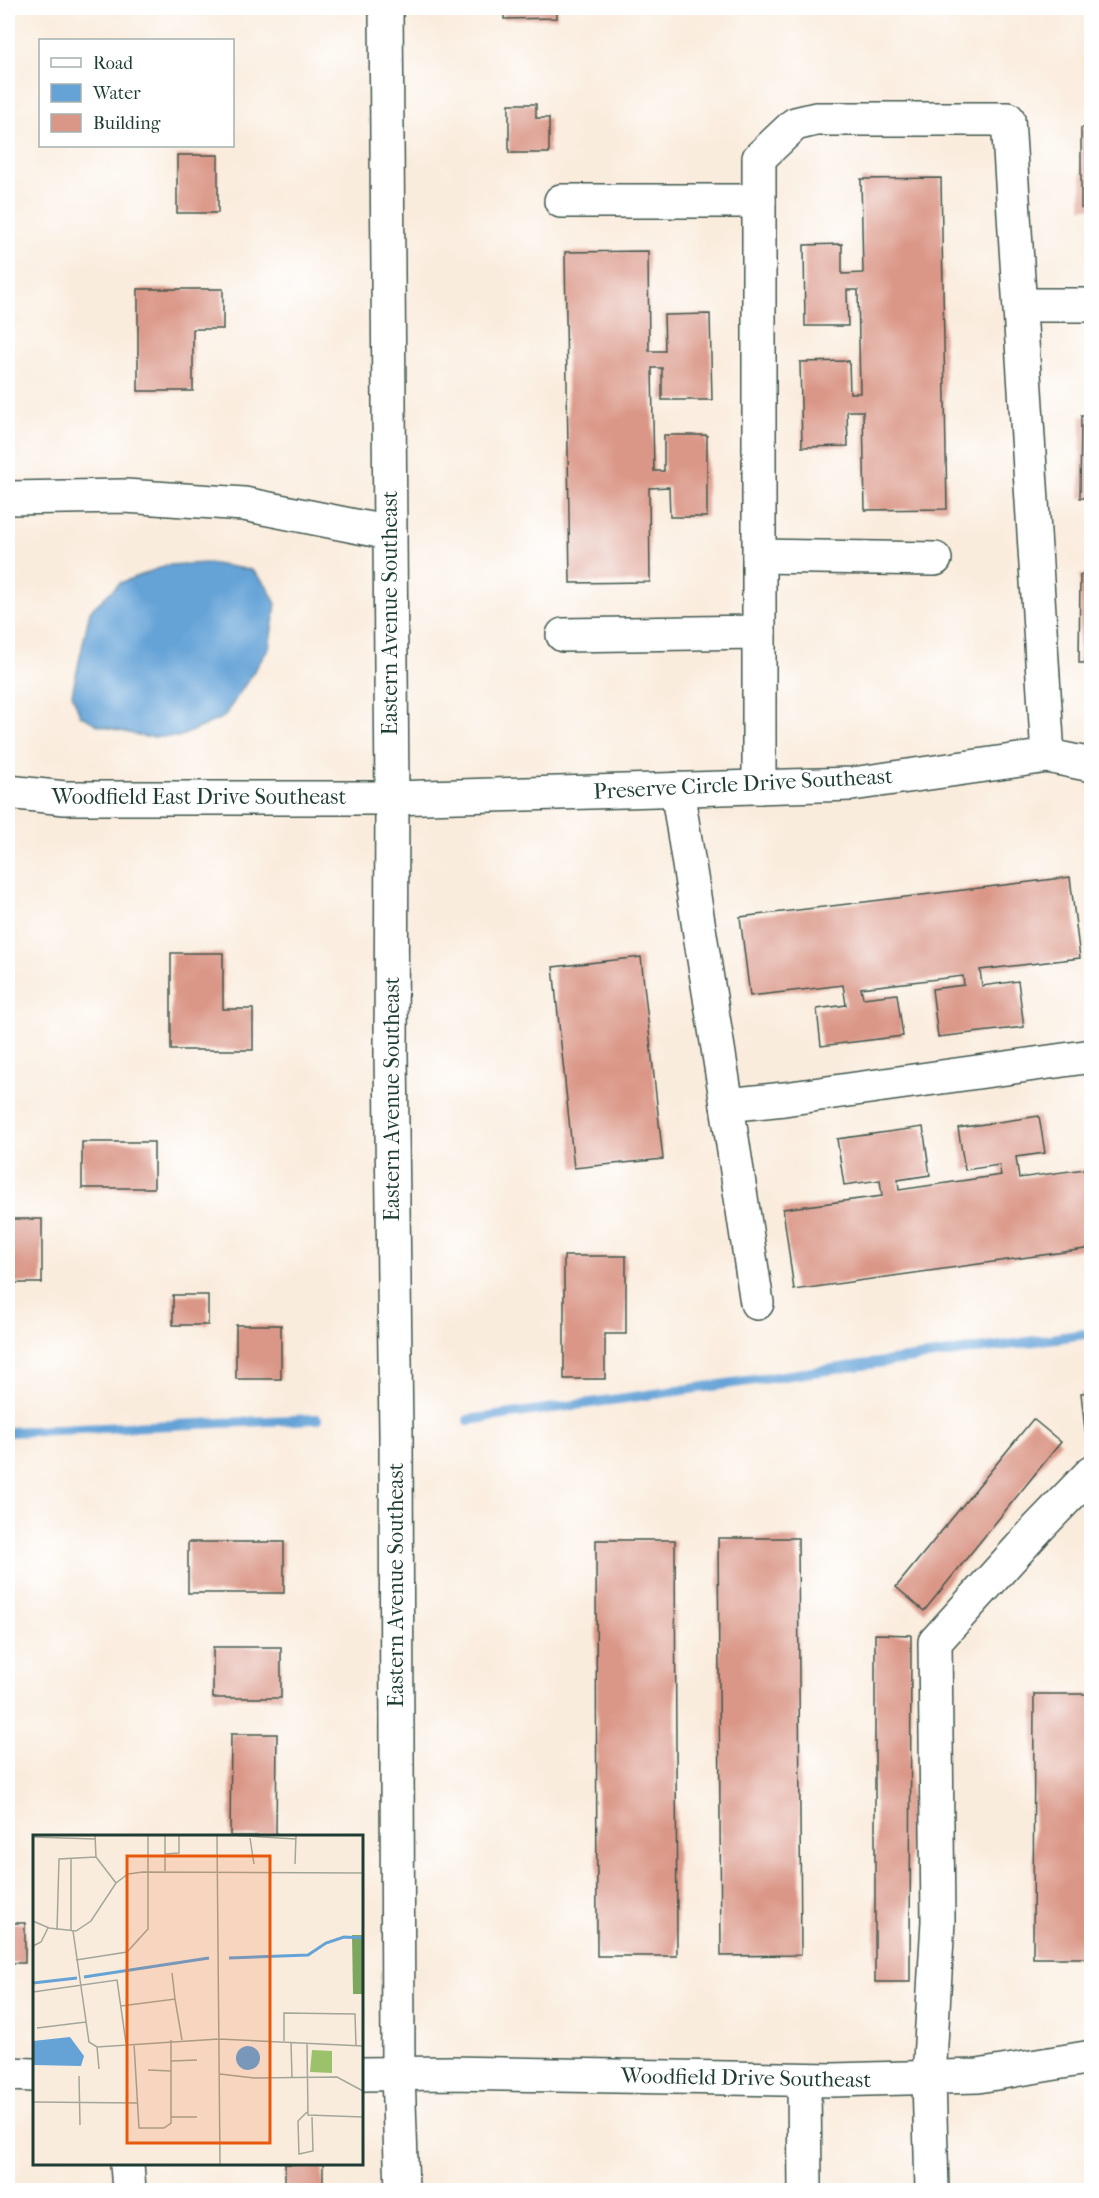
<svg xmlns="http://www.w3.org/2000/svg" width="1099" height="2198" viewBox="0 0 1099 2198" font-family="'IM FELL French Canon',serif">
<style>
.water{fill:#65a3d7;stroke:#427086;stroke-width:1.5}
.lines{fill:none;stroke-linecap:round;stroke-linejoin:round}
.stream{stroke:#65a3d7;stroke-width:10}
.building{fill:#da9686}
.minor-casing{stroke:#40574d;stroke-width:36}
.minor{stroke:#fff;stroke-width:33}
.labels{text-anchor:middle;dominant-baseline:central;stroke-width:5;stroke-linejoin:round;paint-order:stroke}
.street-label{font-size:22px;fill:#1f3d34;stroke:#fff}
.inset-river{fill:none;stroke:#65a3d7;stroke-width:3}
.inset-road{fill:none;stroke:#a2a699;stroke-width:1.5}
.view{fill:#e8590c;fill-opacity:0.15;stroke:#e8590c;stroke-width:3}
.inset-edge{fill:none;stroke:#1f3d34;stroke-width:3}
</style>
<rect width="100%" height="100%" fill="#fff"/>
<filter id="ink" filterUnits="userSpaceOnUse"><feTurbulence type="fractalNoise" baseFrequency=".0167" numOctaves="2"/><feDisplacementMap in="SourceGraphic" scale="12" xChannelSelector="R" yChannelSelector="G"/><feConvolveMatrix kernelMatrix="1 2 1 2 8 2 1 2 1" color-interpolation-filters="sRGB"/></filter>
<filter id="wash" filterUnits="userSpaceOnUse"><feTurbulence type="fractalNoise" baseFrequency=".008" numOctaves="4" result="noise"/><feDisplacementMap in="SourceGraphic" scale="24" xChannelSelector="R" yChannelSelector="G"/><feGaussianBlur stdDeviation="1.35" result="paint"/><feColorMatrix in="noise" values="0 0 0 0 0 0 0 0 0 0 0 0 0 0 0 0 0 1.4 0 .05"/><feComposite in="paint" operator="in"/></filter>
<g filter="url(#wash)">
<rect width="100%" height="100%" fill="#faecdd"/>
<polygon class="water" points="208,563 252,570 267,586 276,604 269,648 224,717 179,737 144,737 98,725 80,715 72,694 90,611 120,583 167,565"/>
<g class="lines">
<g class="stream">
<polyline points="468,1420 1092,1333"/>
<polyline points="8,1432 317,1419"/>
</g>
</g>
<g id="blocks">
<g class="building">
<polygon points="504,8 557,8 557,18 504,19"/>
<polygon points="509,104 536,104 536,118 549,118 549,153 509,153"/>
<rect x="1081" y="128" width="11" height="80"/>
<rect x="177" y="155" width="41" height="58"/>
<polygon points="941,178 947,509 865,510 863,411 847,411 848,446 802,447 800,362 849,361 850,393 860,393 858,290 847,290 848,326 805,326 804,245 842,244 842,274 863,273 861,179"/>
<polygon points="648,251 649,351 665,351 664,315 710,314 712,400 662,400 662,368 652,368 654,471 664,471 664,435 707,435 707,517 670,517 669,487 649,488 650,582 570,583 565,252"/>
<polygon points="138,289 223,289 223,329 193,329 193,391 138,391"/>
<polygon points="1081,416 1092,416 1092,498 1080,498"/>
<polygon points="1080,575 1092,575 1092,663 1079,663"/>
<polygon points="1070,877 1080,958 980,970 982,986 1018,981 1024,1027 938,1037 932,989 964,985 963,976 861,988 863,998 897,994 903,1036 821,1046 817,1009 846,1005 843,985 750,996 740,917"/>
<polygon points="171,953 223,953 223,1009 253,1009 253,1050 171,1050"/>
<polygon points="641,957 663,1159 574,1168 553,967"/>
<polygon points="1039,1116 1045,1153 1016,1157 1019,1178 1092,1168 1092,1248 794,1290 783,1209 882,1196 880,1180 844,1185 837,1139 923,1127 930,1175 898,1180 899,1190 1001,1175 999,1165 965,1170 958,1128"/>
<rect x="82" y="1142" width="72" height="46"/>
<rect x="8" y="1219" width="34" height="64"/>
<polygon points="564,1256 626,1256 626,1334 605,1334 605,1379 564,1379"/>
<rect x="173" y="1295" width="35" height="30"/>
<rect x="236" y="1325" width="45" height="54"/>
<polygon points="1092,1392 1092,1430 1085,1431 1081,1393"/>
<polygon points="1033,1419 1061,1442 924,1611 896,1587"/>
<polygon points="718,1538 798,1538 801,1955 721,1956"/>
<polygon points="596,1540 675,1540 677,1956 597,1956"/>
<rect x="188" y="1542" width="96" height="51"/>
<polygon points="875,1634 911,1635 910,1982 875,1982"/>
<rect x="213" y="1647" width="68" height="51"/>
<polygon points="1034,1694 1092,1694 1092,1958 1033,1958"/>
<polygon points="231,1734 277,1734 276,1836 230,1836"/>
<rect x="8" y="1923" width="17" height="40"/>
<rect x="285" y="2164" width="38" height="26"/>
</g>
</g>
</g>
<g filter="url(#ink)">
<use href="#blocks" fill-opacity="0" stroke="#40574d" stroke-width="1.5"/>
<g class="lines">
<defs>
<g id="minor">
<polyline points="386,8 392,798 391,1054 396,1434 398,2073 402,2190"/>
<polyline points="561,201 759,201"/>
<polyline points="1020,305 1092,305"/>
<polyline points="8,498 125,496 244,504 390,533"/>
<polyline points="759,556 935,559"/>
<polyline points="563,635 759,632"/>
<polyline points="759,787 759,158 795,124 816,119 1008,119 1048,756"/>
<polyline points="677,789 727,1105 784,1099 1092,1056"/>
<polyline points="8,792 65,798 392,798 852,784 1048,756 1092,765"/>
<polyline points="727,1105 757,1303"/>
<polyline points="8,2074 34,2075"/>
<polyline points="362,2074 450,2073 833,2080 978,2076 1092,2057"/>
<polyline points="804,2080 805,2190"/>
<polyline points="127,2164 129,2190"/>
<polyline points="932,2190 929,2078 938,1921 935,1642 1037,1529 1092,1472"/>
</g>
</defs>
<use href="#minor" class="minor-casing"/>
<use href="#minor" class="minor"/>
</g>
</g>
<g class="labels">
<g class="street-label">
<text transform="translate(390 613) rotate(-90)">Eastern Avenue Southeast</text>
<text transform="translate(743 784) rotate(-3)">Preserve Circle Drive Southeast</text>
<text x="199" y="797">Woodfield East Drive Southeast</text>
<text transform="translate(392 1099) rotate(-90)">Eastern Avenue Southeast</text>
<text transform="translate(396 1585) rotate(-90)">Eastern Avenue Southeast</text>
<text transform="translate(746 2078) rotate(1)">Woodfield Drive Southeast</text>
</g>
</g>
<g transform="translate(33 1835)">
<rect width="330" height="330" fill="#faecdd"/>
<path d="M279,215l20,1v22l-22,-1z" fill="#9cc16b"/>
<path d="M319,100h11v59h-10z" fill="#7da75f"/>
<path d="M37,202l14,19 -3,10 -48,-1v-24zM203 223a12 12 0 1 1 24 0a12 12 0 1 1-24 0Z" fill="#65a3d7"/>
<path class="inset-river" d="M196,123l79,-3 18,-12 18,-6 19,1M51,142l125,-19M0,148l44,-5"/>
<path class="inset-road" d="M62,0l1,22 20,26M132,0v36M184,0l3,330M196,0l67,4M0,2l62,2M217,3l4,26M132,19l14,-1v-18M262,29l1,-28M0,86l16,7 27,3 15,-10 25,-38 12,-9 15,-2 220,1M24,95l2,-71 37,-2M38,96v-73M40,96l16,111 8,5 122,-8 144,7M0,111l8,-4 7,-14M43,125l51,-8 21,-23v-94M139,138l3,26M0,157l84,-12 9,63M88,171l54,-7 7,41M4,193l49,-6M251,206v-28l71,1 1,31M258,207l1,36M274,208l1,72 55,2M101,209l5,84h25l7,-5v-83M64,212l2,22M138,226l26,-1M115,235l23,1M187,239l34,4 83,-1 26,14M46,241l1,49M0,267l104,1M274,277l-9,9 1,33 14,-3 -1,-34M138,282h26"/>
<path class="view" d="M94,21h143v287h-143z"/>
<rect width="330" height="330" class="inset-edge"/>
</g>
<rect width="1099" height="2198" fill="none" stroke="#fff" stroke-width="30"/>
<rect x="39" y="39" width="195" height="108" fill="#ffffff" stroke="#a5b1ae" stroke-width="1.5"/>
<rect x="51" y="58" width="30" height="9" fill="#ffffff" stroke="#a5b1ae" stroke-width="1.5"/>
<text x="93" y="69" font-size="18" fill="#1f3d34">Road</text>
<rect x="51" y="84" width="30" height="18" fill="#65a3d7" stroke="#a5b1ae" stroke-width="1.5"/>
<text x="93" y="99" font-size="18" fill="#1f3d34">Water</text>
<rect x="51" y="114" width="30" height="18" fill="#da9686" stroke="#a5b1ae" stroke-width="1.5"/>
<text x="93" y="129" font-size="18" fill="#1f3d34">Building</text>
</svg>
